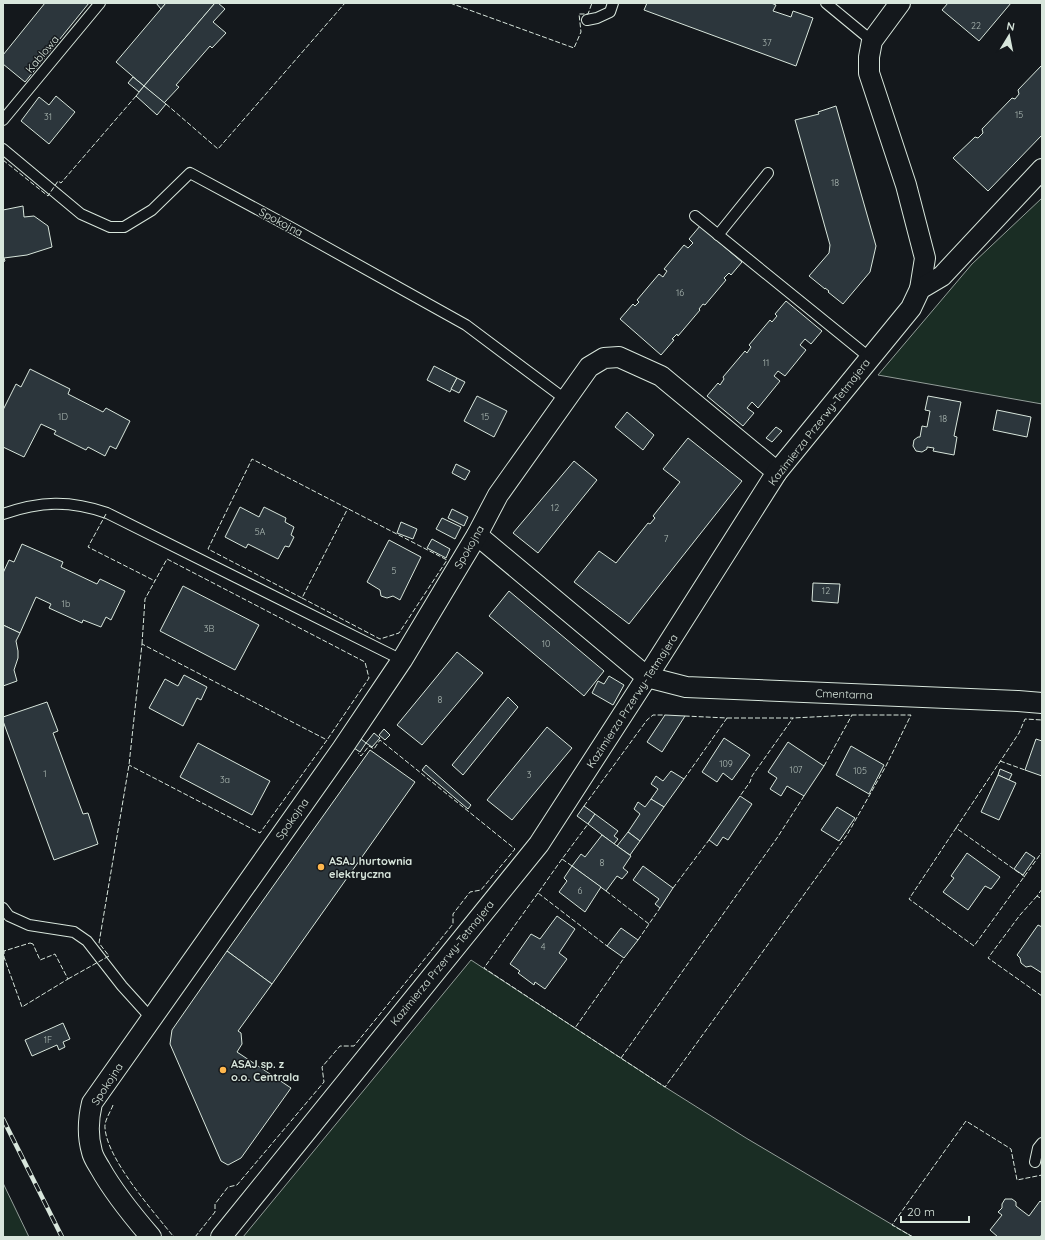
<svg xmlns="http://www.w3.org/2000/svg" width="1045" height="1240" viewBox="0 0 1045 1240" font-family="Quicksand,sans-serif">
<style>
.green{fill:#1a2d24;stroke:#939e99}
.building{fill:#2c363c;stroke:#d8e6dc}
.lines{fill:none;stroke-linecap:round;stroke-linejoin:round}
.lane-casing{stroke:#d8e6dc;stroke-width:12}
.street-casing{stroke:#d8e6dc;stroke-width:22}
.lane{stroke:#14181c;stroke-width:10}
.street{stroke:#14181c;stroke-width:20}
.rail-casing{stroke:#d8e6dc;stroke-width:4.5}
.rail{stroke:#14181c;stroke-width:3;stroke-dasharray:9;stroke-linecap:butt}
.fence{stroke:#d8e6dc;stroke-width:1;stroke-dasharray:5 2;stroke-linecap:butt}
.poi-dot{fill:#ffb74d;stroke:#14181c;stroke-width:1.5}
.labels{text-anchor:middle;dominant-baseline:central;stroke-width:3;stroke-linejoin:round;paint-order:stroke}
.number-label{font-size:9px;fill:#adbab4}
.street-label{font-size:11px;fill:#d8e6dc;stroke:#14181c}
.poi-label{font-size:11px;font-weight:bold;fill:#d8e6dc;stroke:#14181c;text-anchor:start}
</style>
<rect width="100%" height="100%" fill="#14181c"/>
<g class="green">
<polygon points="1042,198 1042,404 878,375 972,264"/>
<polygon points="471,960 665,1087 746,1138 913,1237 243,1237"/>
<polygon points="3,1183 29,1237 3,1237"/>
</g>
<g class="building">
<polygon points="45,3 89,3 25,82 3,64 3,55"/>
<polygon points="156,3 166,3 161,9"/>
<polygon points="166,3 215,3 144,86 116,62"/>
<polygon points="215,3 218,3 225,9 213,22 226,33 212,48 210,46 176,85 179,87 164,103 144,86"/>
<polygon points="647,3 771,3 776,5 773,11 791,17 793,11 813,18 796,66 644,10"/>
<polygon points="948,3 1011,3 979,41 942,10"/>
<polygon points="1042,65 1042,135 988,191 953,158 975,137 978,138 983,133 982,129 1012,98 1015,99 1019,94 1018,90"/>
<polygon points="133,77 144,86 139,92 128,83"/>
<polygon points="144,86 166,104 157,115 136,96"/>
<polygon points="56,96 75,112 49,144 21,121 39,97 49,105"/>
<polygon points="836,106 876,246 870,272 843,304 828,292 829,291 825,288 825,289 809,276 829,253 830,245 795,120 819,114 818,112"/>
<polygon points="23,206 24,217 34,216 48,226 52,247 27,255 4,258 5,261 3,262 3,210"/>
<polygon points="700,226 742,262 731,275 729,273 724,278 726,280 705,305 703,304 699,309 700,310 678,336 677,334 672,339 674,340 661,355 620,319 633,304 635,306 639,302 637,300 659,274 663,277 667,271 664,269 684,245 688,248 693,243 689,239"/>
<polygon points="786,301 822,331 811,344 805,339 800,345 806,350 785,376 778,371 774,376 780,381 758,408 752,402 747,408 754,413 743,426 707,396 718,383 720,385 724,379 723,377 745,351 747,353 751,347 749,345 770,320 772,322 777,316 775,314"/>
<polygon points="434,366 457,378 450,392 427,380"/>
<polygon points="30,369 70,389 68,394 103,412 106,408 130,421 116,449 110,446 105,456 88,447 86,450 54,434 56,431 41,424 24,457 3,447 3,410 16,384 21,387"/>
<polygon points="457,378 465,382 459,393 451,389"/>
<polygon points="477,396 507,411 494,437 464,421"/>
<polygon points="928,396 961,402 954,436 957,437 954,455 933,451 934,448 927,447 927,449 922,452 916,451 913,446 914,440 918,437 920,437 922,426 927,427 930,411 925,410"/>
<polygon points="997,410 1031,417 1027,437 993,430"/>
<polygon points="627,412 654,435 643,450 615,427"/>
<polygon points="776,427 782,431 772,442 766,438"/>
<polygon points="688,438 742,481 629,624 574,582 599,551 616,563 648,523 650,524 655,518 653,516 680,482 663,469"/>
<polygon points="574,461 597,480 538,553 513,533"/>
<polygon points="456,464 470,471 465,480 452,473"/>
<polygon points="240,507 259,517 264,507 286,518 285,522 294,527 291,535 294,537 289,547 285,546 278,559 248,544 246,548 225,537"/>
<polygon points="452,509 468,517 464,526 448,518"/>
<polygon points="442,518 461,527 455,539 436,529"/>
<polygon points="401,522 417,529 413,539 397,533"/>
<polygon points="432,539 450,549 446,558 427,548"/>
<polygon points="389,540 421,557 400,600 393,596 387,598 381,596 380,590 367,582"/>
<polygon points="22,544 63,562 61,567 97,584 100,579 125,591 111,620 106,617 101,627 83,620 82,623 49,608 51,604 36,597 20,633 3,625 3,573 9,560 14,562"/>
<polygon points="813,583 840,584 838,603 812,601"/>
<polygon points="183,586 259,625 235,670 160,631"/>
<polygon points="509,591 604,671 584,696 489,616"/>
<polygon points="3,625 20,633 16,641 18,651 18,658 14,670 17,681 3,686"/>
<polygon points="457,652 483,673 422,745 397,725"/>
<polygon points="184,675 207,687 201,700 197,698 183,726 149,708 165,679 178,686"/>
<polygon points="609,676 624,685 613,705 592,693 598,681 604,684"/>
<polygon points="508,697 518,707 463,775 452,765"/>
<polygon points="47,702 58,731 53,733 83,814 88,813 98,844 54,860 3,721 3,717"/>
<polygon points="665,715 685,716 662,752 647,742"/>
<polygon points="547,727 572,748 512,820 487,800"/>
<polygon points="384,729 390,735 385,740 379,735"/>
<polygon points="374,733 380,738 372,747 366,743"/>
<polygon points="724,738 750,755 732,780 723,773 717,782 702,772"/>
<polygon points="361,739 366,743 360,752 354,748"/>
<polygon points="1036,739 1042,741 1042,776 1025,770"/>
<polygon points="788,742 824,766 804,796 787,786 781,796 770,789 777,778 768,772"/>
<polygon points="198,743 270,781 252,815 180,777"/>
<polygon points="851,746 884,765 869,794 836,775"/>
<polygon points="370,750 415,782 272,984 227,951"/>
<polygon points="426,765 471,805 468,809 422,770"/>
<polygon points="1000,769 1012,774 1009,780 998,775"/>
<polygon points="671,771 684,779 664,807 651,799 658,789 651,784 656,776 663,781"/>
<polygon points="998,775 1016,783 999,820 981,812"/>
<polygon points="740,796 752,804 728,840 723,837 717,846 709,840"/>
<polygon points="651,799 664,807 640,841 628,832 640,814 634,809 638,802 645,807"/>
<polygon points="584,806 595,814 588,824 577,816"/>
<polygon points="837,807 855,818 839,841 821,830"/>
<polygon points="595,814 618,831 614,836 618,839 614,844 588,824"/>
<polygon points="628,832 640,841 630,855 617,846"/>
<polygon points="602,835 631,856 623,868 628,872 622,879 617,876 606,891 572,866 581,854 585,857"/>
<polygon points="1026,852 1035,858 1023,875 1014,869"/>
<polygon points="967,853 1000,877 991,889 985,886 968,910 943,892 954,878 951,876"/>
<polygon points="572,866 601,887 585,912 559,892 567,881 564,878"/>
<polygon points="643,866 673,888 660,908 655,904 659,899 633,880"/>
<polygon points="557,916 575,929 559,953 567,959 545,989 535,982 534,985 518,973 520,971 510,964 531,934 540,939"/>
<polygon points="1038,925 1042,927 1042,973 1031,966 1026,967 1021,963 1020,958 1017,955"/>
<polygon points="621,928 638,940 624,958 607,946"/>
<polygon points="227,951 272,984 238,1031 241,1033 242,1044 237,1052 291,1088 241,1158 228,1165 221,1161 170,1044 172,1030"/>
<polygon points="63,1023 70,1039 63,1042 65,1047 59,1050 57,1045 32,1056 25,1040"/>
<polygon points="1005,1199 1012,1199 1016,1202 1016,1206 1029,1216 1040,1201 1042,1203 1042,1234 1040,1237 998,1237 990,1230 1002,1215 998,1212 1002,1208 1002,1204"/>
</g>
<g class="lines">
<defs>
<g id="lane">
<polyline points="826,3 872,41"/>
<polyline points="587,20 597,18 610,12 613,3"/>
<polyline points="3,120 100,3"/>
<polyline points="3,149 81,214 110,227 124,227 152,210 190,173 292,228 466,325 565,399"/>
<polyline points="695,216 870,358"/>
<polyline points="718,235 768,173"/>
<path d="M3,514c37,-13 67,-14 104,-1l295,147"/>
<polyline points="3,908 9,916 29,925 74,932 87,941 122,986 151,1018"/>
<polyline points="1035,1162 1038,1148 1042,1143"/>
</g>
<g id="street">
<polyline points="900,3 872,41 869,57 869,73 906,185 925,258 920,289"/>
<polyline points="477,535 647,677 686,687 1018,701 1042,703"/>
<path d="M151,1237c-19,-22 -37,-44 -51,-69 -3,-5 -7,-11 -8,-16 -5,-17 -4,-32 0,-49l250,-354 60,-89 75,-125 21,-40 91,-128 15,-9 15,-1 42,19 116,96"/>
<polyline points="221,1237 539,844 647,677 777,472 911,308 920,289 942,276 1042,169"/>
</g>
</defs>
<use href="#lane" class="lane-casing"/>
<use href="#street" class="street-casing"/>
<use href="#lane" class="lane"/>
<use href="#street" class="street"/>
<defs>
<polyline id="rail" points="3,1119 62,1237"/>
</defs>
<use href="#rail" class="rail-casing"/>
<use href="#rail" class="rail"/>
<g class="fence">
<polyline points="450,3 574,48 581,32 579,14 588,14 592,3"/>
<polyline points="166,104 218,149 345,3"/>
<polyline points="3,160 48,196 58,181 61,183 136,96"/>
<polyline points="106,514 88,547 155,581"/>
<polyline points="302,598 380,639 399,633 447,560 252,459 208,549 302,598 348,508"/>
<polyline points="142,644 145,599 167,559 365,662 369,678 327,740"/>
<polyline points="727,718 793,718 752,776 750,782 740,796"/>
<polyline points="1000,761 1025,770"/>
<polyline points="824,766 852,715"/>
<polyline points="684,779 727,718 685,716"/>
<polyline points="584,806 647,720 653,715 665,715"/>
<polyline points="956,828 1019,733 1025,719 1042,720"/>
<polyline points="562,859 538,893 607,946"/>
<polyline points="572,866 562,859 588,824"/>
<polyline points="1025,877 956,828 909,899 974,946 1042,852"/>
<polyline points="673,888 709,840"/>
<polyline points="1042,889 1037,896 1042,899"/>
<polyline points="606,891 649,924"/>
<polyline points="538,893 484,968 575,1028 624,958"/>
<polyline points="1037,896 1020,915 988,958 1042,996"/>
<polyline points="638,940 660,908"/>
<polygon points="30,943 33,944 40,960 55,954 68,979 22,1007 4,957 4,951"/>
<polyline points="68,979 109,956 99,943 129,765 142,644 327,740 260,833 129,765"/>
<polyline points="575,1028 665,1087 847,835 886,766 911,715 852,715 793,718"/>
<polyline points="621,1058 777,838 804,796"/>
<path d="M113,1105c-2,6 -9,16 -8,23 2,31 48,83 68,108l2,1"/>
<polyline points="195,1237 215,1212 215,1204 228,1187 237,1185 324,1082 322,1067 340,1046 354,1046 453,924 453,914 470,892 481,890 515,849 380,740 374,749 369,746 361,756 358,753"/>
<polyline points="913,1237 892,1225 966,1121 1011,1149 1017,1180 1042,1175"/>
</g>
</g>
<g class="poi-dot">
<circle cx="321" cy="867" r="4"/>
<circle cx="223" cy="1070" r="4"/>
</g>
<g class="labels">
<g class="number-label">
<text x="976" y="25">22</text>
<text x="767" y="42">37</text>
<text x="1019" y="114">15</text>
<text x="48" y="116">31</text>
<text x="835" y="182">18</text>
<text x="680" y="292">16</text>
<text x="766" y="362">11</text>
<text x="63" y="416">1D</text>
<text x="485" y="416">15</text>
<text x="943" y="418">18</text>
<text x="555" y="507">12</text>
<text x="260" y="531">5A</text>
<text x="666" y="538">7</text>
<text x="394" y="570">5</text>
<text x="826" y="590">12</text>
<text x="66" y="603">1b</text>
<text x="209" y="628">3B</text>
<text x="546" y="643">10</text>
<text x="440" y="699">8</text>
<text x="726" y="763">109</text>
<text x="796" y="769">107</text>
<text x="860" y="770">105</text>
<text x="45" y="773">1</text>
<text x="529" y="774">3</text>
<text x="225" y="779">3a</text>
<text x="602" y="862">8</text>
<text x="580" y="890">6</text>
<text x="543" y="946">4</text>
<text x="48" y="1039">1F</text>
</g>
<g class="street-label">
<text transform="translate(42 54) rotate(-50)">Kablowa</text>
<text transform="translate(281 222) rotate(28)">Spokojna</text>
<text transform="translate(819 422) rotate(-52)">Kazimierza Przerwy-Tetmajera</text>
<text transform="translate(469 547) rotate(-60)">Spokojna</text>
<text transform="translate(844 694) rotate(2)">Cmentarna</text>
<text transform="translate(632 701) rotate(-57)">Kazimierza Przerwy-Tetmajera</text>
<text transform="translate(292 819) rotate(-55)">Spokojna</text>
<text transform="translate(442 963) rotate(-51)">Kazimierza Przerwy-Tetmajera</text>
<text transform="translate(107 1084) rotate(-57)">Spokojna</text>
</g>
<g class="poi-label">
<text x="329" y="861">ASAJ hurtownia<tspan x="329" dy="13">elektryczna</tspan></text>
<text x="231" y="1064">ASAJ sp. z<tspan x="231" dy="13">o.o. Centrala</tspan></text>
</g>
</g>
<rect width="1045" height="1240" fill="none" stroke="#d8e6dc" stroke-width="8"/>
<g transform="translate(1009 36) rotate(10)" stroke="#14181c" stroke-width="3" paint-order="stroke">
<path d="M0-3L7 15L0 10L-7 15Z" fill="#d8e6dc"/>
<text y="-6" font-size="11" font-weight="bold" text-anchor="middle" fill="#d8e6dc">N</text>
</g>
<path d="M901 1216v6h68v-6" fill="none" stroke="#d8e6dc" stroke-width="2"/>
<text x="907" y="1216" font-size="12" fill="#d8e6dc" stroke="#14181c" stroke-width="3" paint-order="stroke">20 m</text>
</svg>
